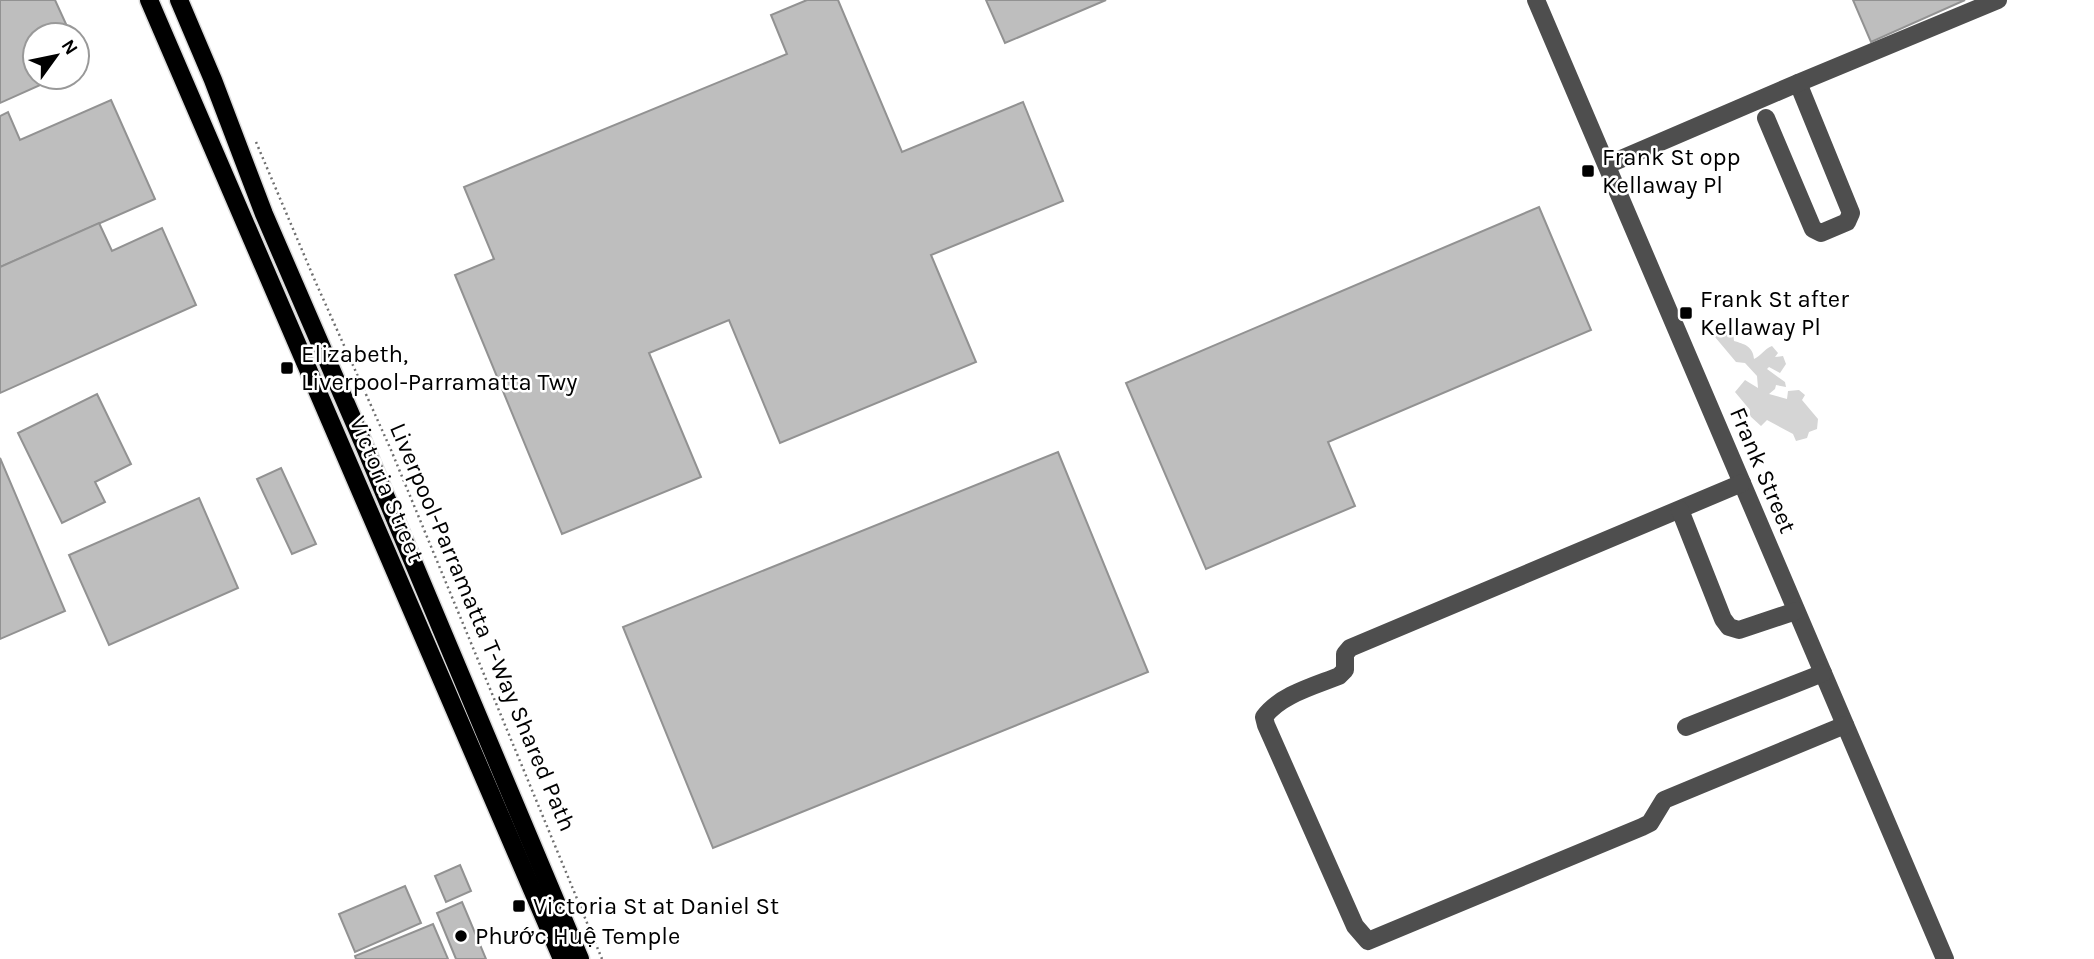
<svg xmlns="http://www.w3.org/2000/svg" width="2094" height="959" viewBox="0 0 2094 959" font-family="Karla,sans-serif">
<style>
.green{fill:#d5d5d5}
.building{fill:#bebebe;stroke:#929292;stroke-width:2}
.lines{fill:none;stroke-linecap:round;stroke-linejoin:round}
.major-casing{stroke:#dbdbdb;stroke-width:21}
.path{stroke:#707070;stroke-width:2.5;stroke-dasharray:2 3.5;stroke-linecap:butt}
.minor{stroke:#4e4e4e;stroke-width:18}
.major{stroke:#000;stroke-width:18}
.poi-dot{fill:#000;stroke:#fff;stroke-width:2.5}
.labels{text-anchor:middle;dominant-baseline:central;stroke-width:5;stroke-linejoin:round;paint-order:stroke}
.poi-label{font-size:24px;fill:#000;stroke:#fff;text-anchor:start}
.street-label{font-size:24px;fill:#000;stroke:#fff}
</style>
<rect width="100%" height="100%" fill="#fff"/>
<path class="green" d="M1720,332h13l1,9c10,3 19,5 20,18 8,-4 10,-10 18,-13l6,7 -3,4 8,-1 3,8 -6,9 -11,-6 -2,2 18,13 1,5 -10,-2 -1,4 -6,5 18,5 1,-8 11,-1 6,5 -3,5 16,19 -1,10 -8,3 -2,6 -11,3 -3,-7 -26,-14 -6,6 -11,-10v-6l-15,-18 10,-12 13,8 -1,-12 -12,-13 -9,-1 -21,-25z"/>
<g class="building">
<polygon points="0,0 55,0 71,35 35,35 35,77 58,77 0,103"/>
<polygon points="807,0 838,0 902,152 1023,102 1063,201 931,255 976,362 780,443 729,320 649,353 701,477 562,534 455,275 494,259 464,187 787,54 771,15"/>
<polygon points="986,0 1106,0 1005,43"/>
<polygon points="1853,0 1965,0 1871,42"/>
<polygon points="77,48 85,65 77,69"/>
<polygon points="111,100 155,199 0,267 0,116 8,112 20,140"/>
<polygon points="1539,207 1591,330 1328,442 1355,506 1206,569 1126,383"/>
<polygon points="99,223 112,251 162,228 196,305 0,393 0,267"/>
<polygon points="97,394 131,464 95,482 105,502 62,523 18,433"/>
<polygon points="1058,452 1148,672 713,848 623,627"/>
<polygon points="0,458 65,611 0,639"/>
<polygon points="281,468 316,544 292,554 257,479"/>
<polygon points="199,498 238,588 109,645 69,555"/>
<polygon points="460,865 471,891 446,902 435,876"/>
<polygon points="405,886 421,923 355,952 339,914"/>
<polygon points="462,902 486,959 456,959 437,913"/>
<polygon points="433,924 448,959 356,959 355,956"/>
</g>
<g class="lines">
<defs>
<g id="major">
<polyline points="149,0 562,959"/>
<polyline points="179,0 213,80 264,214 364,445 580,959"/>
</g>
</defs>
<use href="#major" class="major-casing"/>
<polyline class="path" points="256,142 316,283 391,450 602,959"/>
<g class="minor">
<polyline points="1536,0 1945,959"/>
<polyline points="1766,118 1813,229 1821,233 1847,222 1851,213 1798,83"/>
<polyline points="1607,165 1798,83 1998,0"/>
<path d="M1742,483l-392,165 -5,6v16l-6,6c-25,10 -59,19 -75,41l2,8 89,201 13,15 274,-114 8,-4 14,-23 181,-75"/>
<polyline points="1680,510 1723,619 1729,627 1739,630 1796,611"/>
<polyline points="1686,727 1823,673"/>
</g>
<use href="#major" class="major"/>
</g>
<g class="poi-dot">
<rect x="1581" y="164" width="14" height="14" rx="3.5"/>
<rect x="1679" y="306" width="14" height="14" rx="3.5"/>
<rect x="280" y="361" width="14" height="14" rx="3.5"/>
<rect x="512" y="899" width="14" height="14" rx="3.5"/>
<circle cx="461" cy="936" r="7"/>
</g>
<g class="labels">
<g class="poi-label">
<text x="1602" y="157">Frank St opp<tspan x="1602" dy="28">Kellaway Pl</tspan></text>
<text x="1700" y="299">Frank St after<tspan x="1700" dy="28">Kellaway Pl</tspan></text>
<text x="301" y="354">Elizabeth,<tspan x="301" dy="28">Liverpool-Parramatta Twy</tspan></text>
<text x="533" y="906">Victoria St at Daniel St</text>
<text x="475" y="936">Phước Huệ Temple</text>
</g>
<g class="street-label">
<text transform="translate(1763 470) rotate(67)">Frank Street</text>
<text transform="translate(387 489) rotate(67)">Victoria Street</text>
<text transform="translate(483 627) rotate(67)">Liverpool-Parramatta T-Way Shared Path</text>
</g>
</g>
<g transform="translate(56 56) rotate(57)"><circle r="33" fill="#ffffff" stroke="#999999" stroke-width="2"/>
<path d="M0-5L12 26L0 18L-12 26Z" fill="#000000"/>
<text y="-10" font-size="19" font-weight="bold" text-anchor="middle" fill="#000000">N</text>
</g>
</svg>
